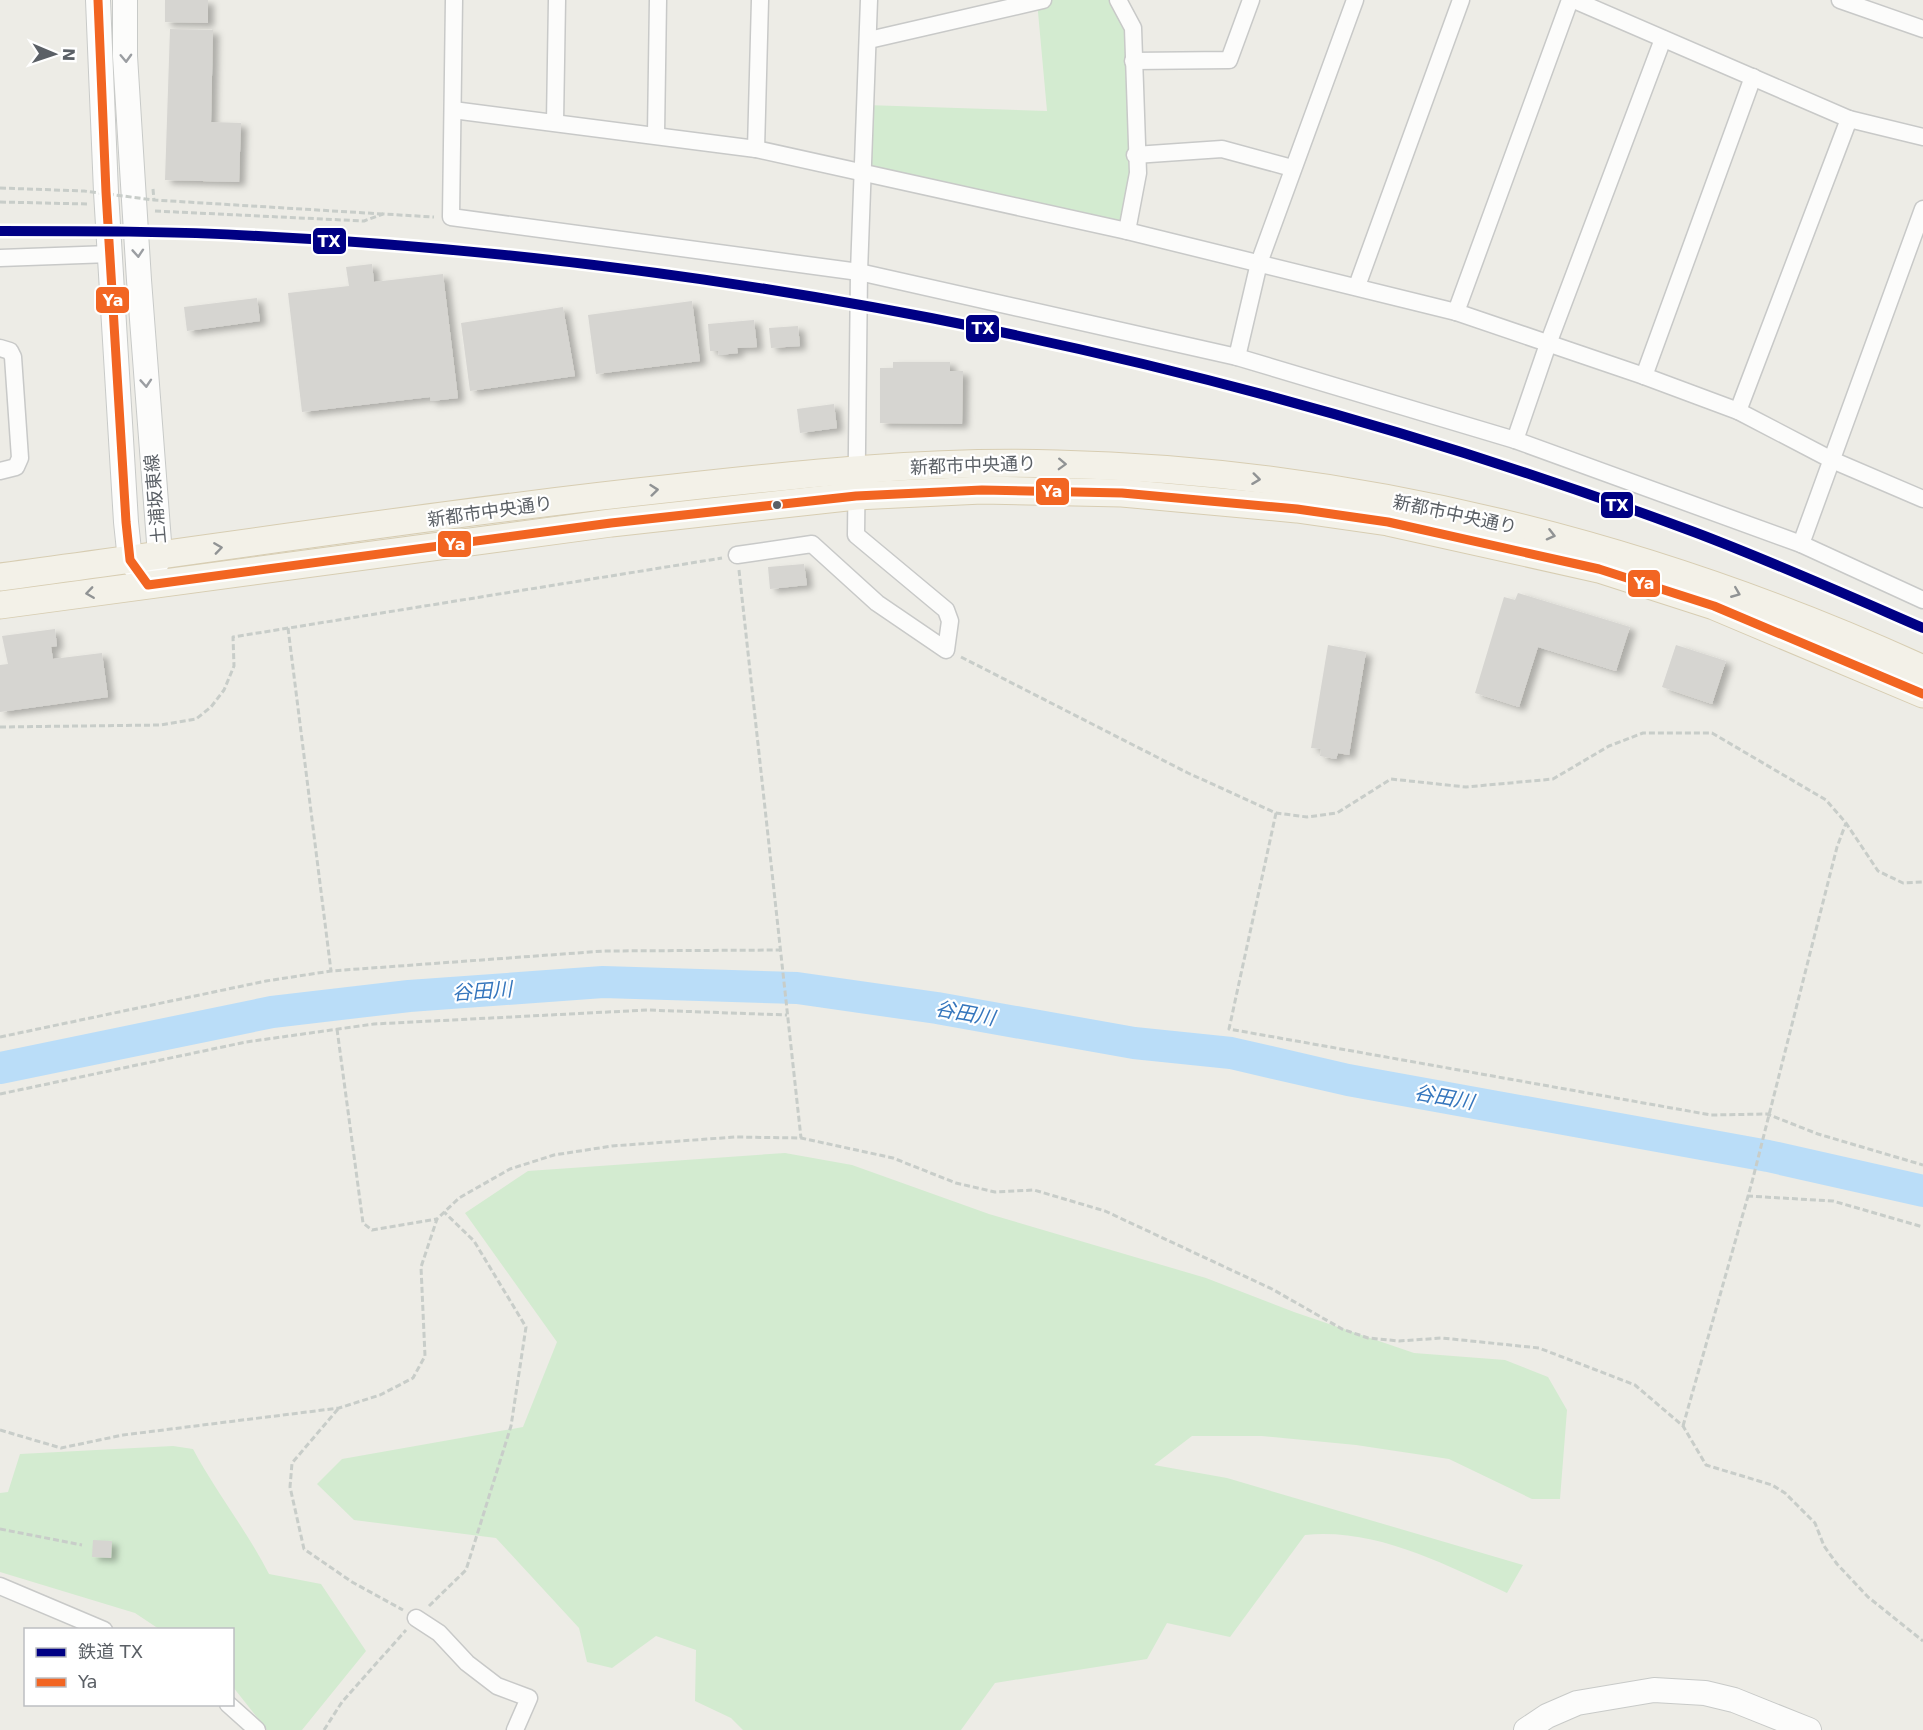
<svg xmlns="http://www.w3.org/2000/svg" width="1923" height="1730" viewBox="0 0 1923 1730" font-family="'DejaVu Sans','Noto Sans JP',sans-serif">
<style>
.green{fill:#d3ebd0}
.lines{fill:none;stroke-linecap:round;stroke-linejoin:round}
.river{stroke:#baddf8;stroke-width:32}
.building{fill:#d6d5d1;filter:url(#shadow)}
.street-casing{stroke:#c8c9c8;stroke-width:19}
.secondary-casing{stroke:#c8cac8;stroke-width:26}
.primary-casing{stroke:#d7cdb2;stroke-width:29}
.path{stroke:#c8cdc9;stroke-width:3;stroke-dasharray:6 3;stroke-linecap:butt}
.street{stroke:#fcfcfb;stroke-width:16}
.secondary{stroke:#fcfcfb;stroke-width:24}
.primary{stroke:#f3f1e8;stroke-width:27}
.path-bridge{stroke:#c8cdc9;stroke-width:3;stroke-dasharray:6 3;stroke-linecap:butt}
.bus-1-casing{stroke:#fff;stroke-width:14}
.bus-1{stroke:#f26522;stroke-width:9}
.rail-1-casing{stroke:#fff;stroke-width:15}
.rail-1{stroke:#000084;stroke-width:10}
.oneway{stroke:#9b9ea2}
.oneway2{stroke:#909394}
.bus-dot{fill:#5b6066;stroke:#fff;stroke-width:2}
.labels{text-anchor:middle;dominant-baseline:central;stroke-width:4.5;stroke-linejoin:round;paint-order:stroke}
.street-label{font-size:18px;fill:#5b6066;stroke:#fff}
.water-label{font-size:20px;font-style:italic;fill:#3576bd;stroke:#fff}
.line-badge{stroke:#fff;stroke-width:2}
.badge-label{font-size:16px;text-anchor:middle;font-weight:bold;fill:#fff}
</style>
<defs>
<filter id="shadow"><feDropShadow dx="6" dy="4" stdDeviation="3" flood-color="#0004"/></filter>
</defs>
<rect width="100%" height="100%" fill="#edece6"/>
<g class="green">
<polygon points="1043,0 1118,0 1133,28 1135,155 1127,231 863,174 866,105 1047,111 1037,1"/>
<path d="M785,1153l67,12 137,49 217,64 88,34 120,41 91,7 43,17 19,33 -7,89h-28l-83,-40 -93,-14 -94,-9h-70l-38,29 73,13 296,87 -16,28c-64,-29 -130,-65 -202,-58l-75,102 -63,-14 -20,36 -152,24 -34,47h-218l-12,-12 -36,-17 1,-51 -40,-14 -44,32 -25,-6 -8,-34 -83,-90 -142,-18 -37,-36 25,-25 181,-32 34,-85 -92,-129 63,-42z"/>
<path d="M173,1446l20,3c23,43 54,82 76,125l52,10 45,67 -64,79h-35l-34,-43 -1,-57 -73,-1 -24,-16 -135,-41v-79l8,-1 12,-38z"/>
</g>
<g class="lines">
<polyline class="river" points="0,1068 272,1012 409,996 603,982 797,988 937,1008 1134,1043 1231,1053 1348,1080 1768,1156 1923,1191"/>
</g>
<g class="building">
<polygon points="165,0 208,0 208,23 165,22"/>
<polygon points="170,29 213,30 211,122 241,123 239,182 165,180"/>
<polygon points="372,264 374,282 443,274 458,398 431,401 430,397 302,412 288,293 349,286 346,267"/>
<polygon points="257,298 260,321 187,331 184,307"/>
<polygon points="692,301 700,361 596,374 588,315"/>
<polygon points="563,307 575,376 470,391 461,323"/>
<polygon points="754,320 757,347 737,348 738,353 719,355 718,351 710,351 708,324"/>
<polygon points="798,326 800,346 771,348 769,328"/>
<polygon points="893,362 950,362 950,371 963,371 962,424 880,423 880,368 893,368"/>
<polygon points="834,404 837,428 800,433 797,409"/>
<polygon points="804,564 807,585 770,589 768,567"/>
<polygon points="1518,593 1630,627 1616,671 1538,647 1519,707 1475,693 1504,597 1515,600"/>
<polygon points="55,629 57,646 51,647 53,659 102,653 108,697 0,712 0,665 8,664 2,636"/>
<polygon points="1328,645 1366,652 1349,755 1338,753 1336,759 1320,756 1321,749 1311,748"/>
<polygon points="1676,645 1726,661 1712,704 1662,687"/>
<polygon points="93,1540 112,1541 111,1558 92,1557"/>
</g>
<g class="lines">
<defs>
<g id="street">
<polyline points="454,0 451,217 859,272 1237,357 1515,440 1801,544 1923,600"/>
<polyline points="1118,0 1133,28 1138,173 1127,231"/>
<polyline points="1574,0 1849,119 1923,137"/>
<polyline points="1840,0 1923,29"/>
<polyline points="869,40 1043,0"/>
<polyline points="1133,61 1229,60 1251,0"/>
<polyline points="453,110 756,149 1127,231 1456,312 1644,376 1738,411 1832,460 1923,499"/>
<polyline points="555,122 557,0"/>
<polyline points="656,134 658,0"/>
<polyline points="756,149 760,0"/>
<polyline points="1135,155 1222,149 1292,168"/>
<polyline points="0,258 110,254"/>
<polyline points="1357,286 1461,0"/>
<polyline points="1456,312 1570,0"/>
<polyline points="0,348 10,351 13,357 20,458 16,467 0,471"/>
<polyline points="1237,357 1259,263 1355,0"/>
<polyline points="1644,376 1753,77"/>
<polyline points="1738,411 1849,119"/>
<polyline points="1515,440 1548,344 1663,39"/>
<polyline points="1801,544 1923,209"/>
<polyline points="737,555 812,544 877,603 946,650 950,621 946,610 856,535 859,272 869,0"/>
<polyline points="0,1586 104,1630"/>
<polyline points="416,1618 439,1633 467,1663 497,1686 529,1698 515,1730"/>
<polyline points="228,1704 257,1730"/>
</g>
<g id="secondary">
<polyline points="98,0 106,192 126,522 130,560 140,573"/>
<polyline points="125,0 125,56 139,280 160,555 153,572"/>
<polyline points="1526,1730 1547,1716 1577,1703 1654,1690 1705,1693 1734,1700 1809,1730"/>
</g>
<g id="primary">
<path d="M0,577c225,-30 449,-65 674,-89 127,-14 255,-28 383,-24 299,7 594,81 866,205"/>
<polyline points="0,605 611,523 856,496 982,490 1122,493 1297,509 1388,522 1599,569 1714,606 1923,694"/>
</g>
</defs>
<use href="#street" class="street-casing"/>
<use href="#secondary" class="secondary-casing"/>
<use href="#primary" class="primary-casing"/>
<g class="path">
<polyline points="0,202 87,204"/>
<polyline points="155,211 364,221 383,214 434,217"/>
<polyline points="739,570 801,1138"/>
<polyline points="288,628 331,971"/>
<polyline points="961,657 1188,773 1276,813 1307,817 1337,813 1391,779 1466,787 1553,779 1609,746 1643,733 1712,733 1826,800 1846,823 1878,871 1903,883 1923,882"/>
<polyline points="0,727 160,725 196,719 211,707 224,690 234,666 233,637 722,558"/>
<polyline points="1276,813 1229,1029 1711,1115 1767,1114 1818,1134 1923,1165"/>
<polyline points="337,1029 363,1223 372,1230 437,1219"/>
<polyline points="0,1037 266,981 331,971 604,951 780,950"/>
<polyline points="0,1094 246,1042 374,1024 647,1010 787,1015"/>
<polyline points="1747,1196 1833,1201 1923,1227"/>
<polyline points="338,1409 292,1463 290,1487 304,1549 352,1582 403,1610"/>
<polyline points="1683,1426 1752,1182 1837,847 1846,823"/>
<polyline points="0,1430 61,1448 123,1435 339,1408 380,1395 413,1378 425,1356 421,1267 437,1219 459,1198 510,1169 554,1155 612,1146 735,1137 801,1138 893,1158 956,1183 995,1192 1034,1190 1105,1211 1272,1289 1342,1329 1368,1338 1399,1341 1442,1338 1539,1348 1635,1385 1683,1426 1706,1465 1772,1485 1785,1493 1815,1523 1824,1546 1837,1564 1868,1597 1923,1641"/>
<polyline points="0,1529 82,1545"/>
<polyline points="429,1606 466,1570 511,1426 526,1327 474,1241 444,1212"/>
<polyline points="324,1730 342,1702 406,1630"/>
</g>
<use href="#street" class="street"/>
<use href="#secondary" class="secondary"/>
<use href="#primary" class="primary"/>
<g class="path-bridge">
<polyline points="0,188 84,191 154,200 383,214"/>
<polyline points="153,189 154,200"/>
</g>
<defs>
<polyline id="bus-1" points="98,0 106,192 126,522 130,560 148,585 611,523 856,496 982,490 1122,493 1297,509 1388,522 1599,569 1714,606 1923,694"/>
</defs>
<use href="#bus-1" class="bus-1-casing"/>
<use href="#bus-1" class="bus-1"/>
<defs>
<path id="rail-1" d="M0,231c86,0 172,0 258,5 488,25 978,125 1436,296 77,29 153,63 229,96"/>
</defs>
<use href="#rail-1" class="rail-1-casing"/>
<use href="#rail-1" class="rail-1"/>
</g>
<defs><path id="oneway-chevron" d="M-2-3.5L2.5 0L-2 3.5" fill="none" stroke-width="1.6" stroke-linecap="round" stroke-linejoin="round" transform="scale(1.5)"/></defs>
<g class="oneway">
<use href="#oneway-chevron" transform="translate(126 58) rotate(88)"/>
<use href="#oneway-chevron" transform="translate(138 253) rotate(86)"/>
<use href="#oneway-chevron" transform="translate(146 383) rotate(86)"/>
</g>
<g class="oneway2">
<use href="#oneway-chevron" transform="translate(1062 464) rotate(2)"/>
<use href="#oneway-chevron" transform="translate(1256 479) rotate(7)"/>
<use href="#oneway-chevron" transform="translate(654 490) rotate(-6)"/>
<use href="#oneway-chevron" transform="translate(1551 535) rotate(14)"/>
<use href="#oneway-chevron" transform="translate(218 548) rotate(-8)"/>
<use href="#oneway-chevron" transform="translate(90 593) rotate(172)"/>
<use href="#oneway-chevron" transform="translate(1736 593) rotate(22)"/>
</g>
<circle class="bus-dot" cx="777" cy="505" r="5"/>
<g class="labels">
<g class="street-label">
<text transform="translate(973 465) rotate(-2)">新都市中央通り</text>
<text transform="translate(155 499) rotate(-95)">土浦坂東線</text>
<text transform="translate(490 511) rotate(-8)">新都市中央通り</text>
<text transform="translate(1455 514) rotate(12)">新都市中央通り</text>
</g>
<g class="water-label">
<text transform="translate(482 991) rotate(-4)">谷田川</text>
<text transform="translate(965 1013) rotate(10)">谷田川</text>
<text transform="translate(1444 1097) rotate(10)">谷田川</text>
</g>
</g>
<g class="line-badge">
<rect x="312" y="227" width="35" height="28" rx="6" fill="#000084"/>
<rect x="95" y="286" width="35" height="28" rx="6" fill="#f26522"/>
<rect x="965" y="314" width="35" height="29" rx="6" fill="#000084"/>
<rect x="1035" y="477" width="35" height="29" rx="6" fill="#f26522"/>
<rect x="1600" y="491" width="34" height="28" rx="6" fill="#000084"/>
<rect x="437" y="530" width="35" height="28" rx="6" fill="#f26522"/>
<rect x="1627" y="569" width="34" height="29" rx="6" fill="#f26522"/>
</g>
<g class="badge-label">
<text x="329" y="247">TX</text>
<text x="113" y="306">Ya</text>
<text x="983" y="334">TX</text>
<text x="1052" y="497">Ya</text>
<text x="1617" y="511">TX</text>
<text x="455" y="550">Ya</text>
<text x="1644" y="589">Ya</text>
</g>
<rect x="24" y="1628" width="210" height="78" fill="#ffffff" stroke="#bdbfc2" stroke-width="1.5"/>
<rect x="36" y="1648" width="30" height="9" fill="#000084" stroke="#bdbfc2" stroke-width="1.5"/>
<text x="78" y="1658" font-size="18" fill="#5b6066">鉄道 TX</text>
<rect x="36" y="1678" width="30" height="9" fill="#f26522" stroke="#bdbfc2" stroke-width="1.5"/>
<text x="78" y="1688" font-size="18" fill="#5b6066">Ya</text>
<g transform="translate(54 54) rotate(92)" stroke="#ffffff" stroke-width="4.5" paint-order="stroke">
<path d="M0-4.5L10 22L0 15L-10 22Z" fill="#5b6066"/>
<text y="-9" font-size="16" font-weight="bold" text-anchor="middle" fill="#5b6066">N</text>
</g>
</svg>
